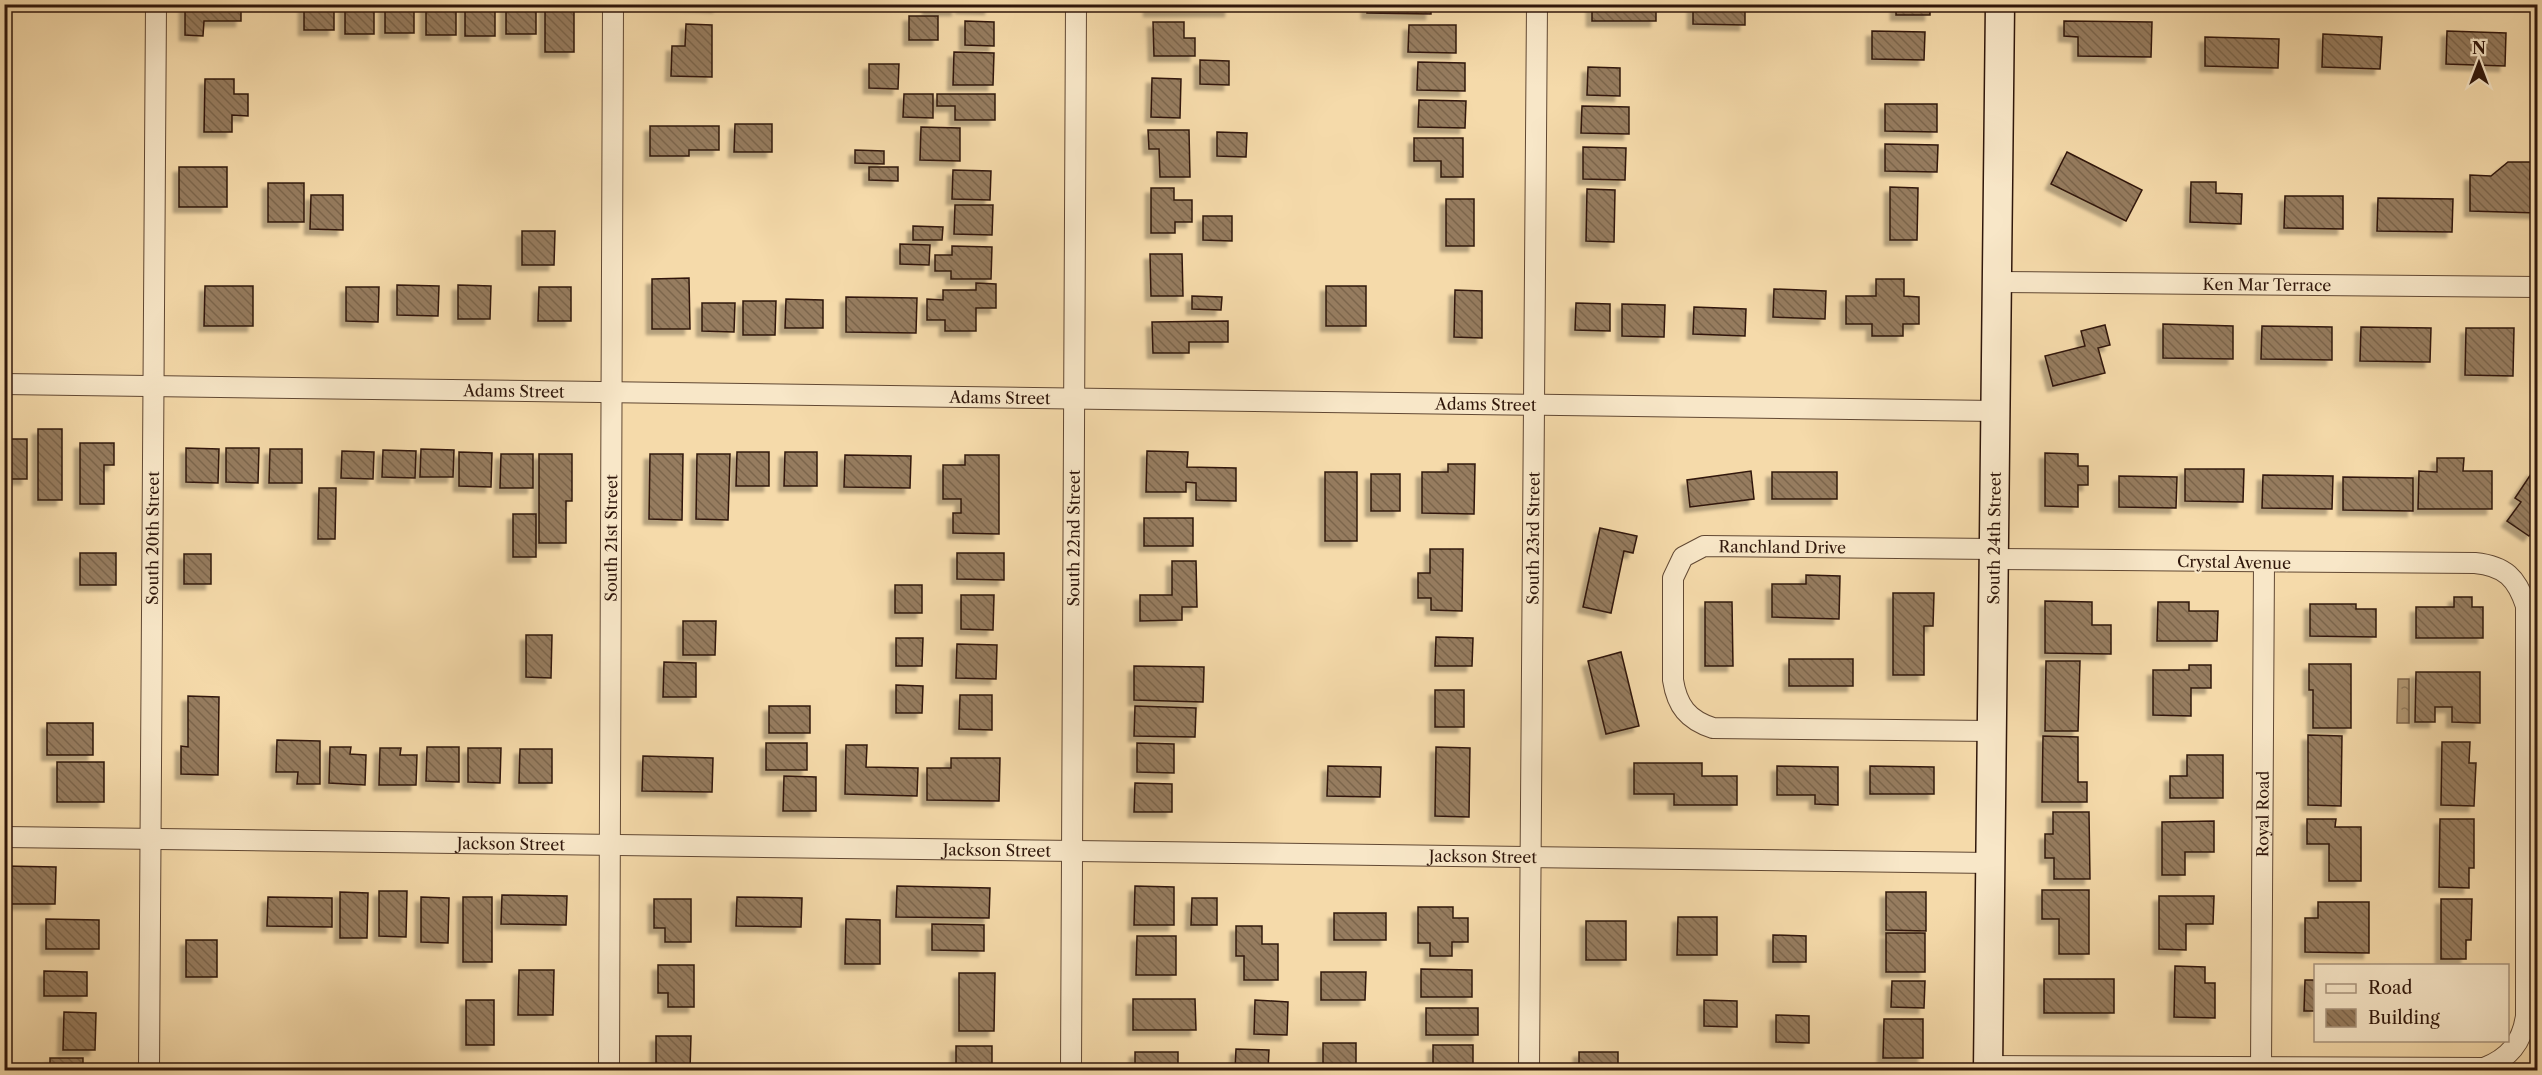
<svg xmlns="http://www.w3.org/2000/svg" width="2542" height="1075" viewBox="0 0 2542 1075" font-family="'Libre Caslon Text',serif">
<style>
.water{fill:url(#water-ripples);stroke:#7e644a;stroke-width:1.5}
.building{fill:url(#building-back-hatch);stroke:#30170b;stroke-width:1.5;filter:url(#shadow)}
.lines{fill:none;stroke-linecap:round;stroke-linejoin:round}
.street-casing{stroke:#614833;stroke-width:22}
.secondary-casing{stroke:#30170b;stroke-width:31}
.street{stroke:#f8e7c8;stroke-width:20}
.secondary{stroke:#f8e7c8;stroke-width:28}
.labels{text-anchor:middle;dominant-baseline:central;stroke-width:4.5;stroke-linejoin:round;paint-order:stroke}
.street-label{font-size:16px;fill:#30170b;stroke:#f8e7c8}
</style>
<defs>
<pattern id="water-ripples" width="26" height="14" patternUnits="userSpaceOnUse" patternTransform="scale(1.5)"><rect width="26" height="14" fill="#b29874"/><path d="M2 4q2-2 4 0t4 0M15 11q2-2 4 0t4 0" fill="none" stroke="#917b5d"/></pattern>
<pattern id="building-back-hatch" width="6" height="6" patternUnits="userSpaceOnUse" patternTransform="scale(1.5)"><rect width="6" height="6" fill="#967c5e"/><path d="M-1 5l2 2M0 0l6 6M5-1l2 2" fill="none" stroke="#7b654c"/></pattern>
<filter id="shadow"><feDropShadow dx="-5.5" dy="5.5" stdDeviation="1.5" flood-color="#0004"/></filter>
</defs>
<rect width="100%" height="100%" fill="#f5daaa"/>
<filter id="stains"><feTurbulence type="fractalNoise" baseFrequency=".00333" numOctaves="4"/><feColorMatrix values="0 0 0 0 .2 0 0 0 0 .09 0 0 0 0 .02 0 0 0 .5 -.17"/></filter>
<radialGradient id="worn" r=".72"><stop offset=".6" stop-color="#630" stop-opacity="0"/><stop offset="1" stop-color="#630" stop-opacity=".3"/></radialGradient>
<polygon class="water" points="2398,679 2409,679 2409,723 2397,723"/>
<g class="building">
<polygon points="185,4 241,4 241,21 204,21 203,36 185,35"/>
<rect x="304" y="4" width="30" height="26"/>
<rect x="345" y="4" width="29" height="30"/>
<rect x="385" y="4" width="29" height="29"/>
<rect x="426" y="4" width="30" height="31"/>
<rect x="465" y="4" width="30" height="32"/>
<rect x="506" y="4" width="30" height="30"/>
<rect x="545" y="4" width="29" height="48"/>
<polygon points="661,4 718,4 718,7"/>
<rect x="928" y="4" width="29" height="6"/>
<polygon points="961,4 990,4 990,9 961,8"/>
<rect x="1149" y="4" width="81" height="7"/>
<polygon points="1367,4 1431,4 1431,14 1367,13"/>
<rect x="1592" y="4" width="64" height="17"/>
<polygon points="1693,4 1745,4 1745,25 1693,24"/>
<rect x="1896" y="4" width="34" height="11"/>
<rect x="909" y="16" width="29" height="24"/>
<polygon points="965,21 994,22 994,46 965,45"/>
<polygon points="2064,21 2152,22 2151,57 2078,56 2078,37 2064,36"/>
<polygon points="1153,22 1184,22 1184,38 1195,38 1195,56 1154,56"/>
<polygon points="686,24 712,25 712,77 671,76 672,46 685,46"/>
<polygon points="1409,25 1456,25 1456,53 1408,52"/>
<polygon points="1872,31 1925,32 1924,60 1872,59"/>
<polygon points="2447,31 2506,33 2505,66 2446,64"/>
<polygon points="2323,34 2382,37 2380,69 2322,67"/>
<polygon points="2205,37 2279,39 2278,68 2205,66"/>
<polygon points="954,52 994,53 993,85 953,85"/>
<polygon points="1200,60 1229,61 1229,85 1200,84"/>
<polygon points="1418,62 1465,63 1465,91 1417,90"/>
<polygon points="869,64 899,64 898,89 869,88"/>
<polygon points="1588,67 1620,68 1620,96 1587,95"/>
<polygon points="1152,78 1181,79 1180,118 1151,117"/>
<polygon points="205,79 234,79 234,94 248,94 248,116 232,115 232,132 204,132"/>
<polygon points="904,94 933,94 933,118 903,117"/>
<polygon points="937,94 995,94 995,120 955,120 955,106 937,106"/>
<polygon points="1419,100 1466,101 1465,128 1418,127"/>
<polygon points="1885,104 1937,104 1937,132 1885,131"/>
<polygon points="1582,106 1629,107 1629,134 1581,133"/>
<polygon points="735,124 772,124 772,152 734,152"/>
<polygon points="650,126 719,126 719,150 689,150 689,156 650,156"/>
<polygon points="921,127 960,128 960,161 920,160"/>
<polygon points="1148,130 1189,130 1190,177 1160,177 1159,149 1149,149"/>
<polygon points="1217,132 1247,133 1246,157 1217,156"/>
<polygon points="1414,138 1463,138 1463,177 1441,177 1441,161 1414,161"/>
<polygon points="1885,144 1938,145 1937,172 1885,171"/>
<polygon points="1583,147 1626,148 1625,180 1583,179"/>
<polygon points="855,150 884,151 884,164 855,163"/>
<polygon points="2067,152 2142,190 2126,221 2051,184"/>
<polygon points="2508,162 2531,162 2530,179 2538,179 2538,213 2470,211 2470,175 2491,176"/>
<rect x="179" y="167" width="48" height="40"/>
<polygon points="869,167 898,167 898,181 869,180"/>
<polygon points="953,170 991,171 990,200 952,199"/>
<polygon points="2191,182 2216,182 2216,193 2242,194 2241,224 2190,222"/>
<rect x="268" y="183" width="36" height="39"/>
<polygon points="1890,187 1918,188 1917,240 1890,240"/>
<polygon points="1151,188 1174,188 1174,200 1192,200 1192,222 1175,222 1175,233 1151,233"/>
<polygon points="1587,189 1615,190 1614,242 1586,241"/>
<polygon points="311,195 343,195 343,230 310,229"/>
<polygon points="2285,196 2343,196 2343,229 2284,228"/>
<polygon points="2378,198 2453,199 2452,232 2377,231"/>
<rect x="1446" y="199" width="28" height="47"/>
<polygon points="955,205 993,205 992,235 954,234"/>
<polygon points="1203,216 1232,216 1232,241 1203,240"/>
<polygon points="913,226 943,227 942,240 913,240"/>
<polygon points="522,231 555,231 554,265 522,265"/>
<polygon points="900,244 930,245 929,265 900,264"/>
<polygon points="952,246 992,247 991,279 951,279 951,271 935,271 935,255 952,255"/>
<polygon points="1150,254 1182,254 1183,296 1151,296"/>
<polygon points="689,278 690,329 652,329 652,279"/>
<polygon points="1876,279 1904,279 1904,296 1919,297 1919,324 1903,324 1903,336 1872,336 1872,324 1846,324 1846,296 1876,296"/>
<polygon points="976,283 996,284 996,308 976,308 976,331 945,331 945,320 927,320 927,299 943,300 943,290 976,290"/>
<polygon points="397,285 439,286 438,316 397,315"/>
<polygon points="458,285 491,286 490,319 458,319"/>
<polygon points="205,286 253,286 253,326 204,326"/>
<rect x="1326" y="286" width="40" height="40"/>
<polygon points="346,287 379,287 378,322 346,321"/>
<polygon points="539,287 571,287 571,321 538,321"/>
<polygon points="1774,289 1826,291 1825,319 1773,317"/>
<polygon points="1455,290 1482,291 1482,338 1454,337"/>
<polygon points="1192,296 1222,297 1221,310 1192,309"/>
<polygon points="846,297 917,298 916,333 846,332"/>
<polygon points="786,299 823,300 823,328 785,328"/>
<polygon points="743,301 776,301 775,335 743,335"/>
<polygon points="702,303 735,303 734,332 702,331"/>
<polygon points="1576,303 1610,304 1610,331 1575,330"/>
<polygon points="1622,304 1665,305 1664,337 1622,336"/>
<polygon points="1694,307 1746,309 1745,336 1693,334"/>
<polygon points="1228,321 1228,342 1189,342 1189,353 1153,353 1152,322"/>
<polygon points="2163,324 2233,326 2233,359 2163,358"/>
<polygon points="2105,325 2110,345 2098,348 2105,373 2053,386 2045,356 2085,346 2081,331"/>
<polygon points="2262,326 2332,327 2332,360 2261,359"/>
<polygon points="2361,327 2431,328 2430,362 2360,361"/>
<polygon points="2466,328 2514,328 2513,376 2465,375"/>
<rect x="38" y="429" width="24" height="71"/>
<rect x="4" y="439" width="23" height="40"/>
<polygon points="80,443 114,443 114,465 104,465 104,504 80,504"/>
<polygon points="186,448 219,449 218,483 186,482"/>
<polygon points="226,448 259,448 258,483 226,482"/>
<polygon points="270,449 302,449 302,483 269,483"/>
<polygon points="421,449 454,450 453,477 420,477"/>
<polygon points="383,450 416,451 415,478 382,477"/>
<polygon points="342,451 374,452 373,479 341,478"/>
<polygon points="1147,451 1188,452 1187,467 1236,468 1236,501 1196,500 1196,483 1186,482 1186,492 1146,492"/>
<polygon points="459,452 492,453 491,487 459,486"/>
<polygon points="737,452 769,452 769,486 736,486"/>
<polygon points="785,452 817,452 817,486 784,486"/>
<polygon points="2045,453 2078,454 2078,466 2088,466 2088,485 2078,485 2078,507 2045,506"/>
<polygon points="501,454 533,454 533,488 500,488"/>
<polygon points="539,454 572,454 572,501 566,501 566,543 539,543"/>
<polygon points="650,454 683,454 682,520 649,519"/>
<polygon points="697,454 730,454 728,520 696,519"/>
<polygon points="845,455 911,456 910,488 844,487"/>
<polygon points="965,455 999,455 999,534 953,533 953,513 961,513 961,499 943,499 943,465 965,465"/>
<polygon points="2437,458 2464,458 2463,471 2492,471 2492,509 2418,509 2419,471 2437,472"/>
<polygon points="1448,464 1475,464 1474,514 1422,513 1422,472 1448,472"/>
<polygon points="2185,469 2244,469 2243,502 2185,501"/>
<polygon points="1751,471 1754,499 1690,507 1687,480"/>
<polygon points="2533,471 2538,474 2538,524 2529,536 2507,521 2521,502 2515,498"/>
<rect x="1325" y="472" width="32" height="69"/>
<rect x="1772" y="472" width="65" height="27"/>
<rect x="1371" y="474" width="29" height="37"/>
<polygon points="2263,475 2333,476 2332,509 2262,508"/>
<polygon points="2119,476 2177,477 2176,508 2119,507"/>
<polygon points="2343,477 2413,478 2413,511 2343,510"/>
<polygon points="319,488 336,488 335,539 318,539"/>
<rect x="513" y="514" width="23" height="43"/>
<rect x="1144" y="518" width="49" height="28"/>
<polygon points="1600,528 1637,536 1633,553 1624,551 1611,613 1583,607"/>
<polygon points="1430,549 1463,549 1462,611 1431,610 1431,598 1418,598 1418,573 1430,573"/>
<rect x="80" y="553" width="36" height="32"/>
<polygon points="957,553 1004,553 1004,580 957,579"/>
<rect x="184" y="554" width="27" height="30"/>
<polygon points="1172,561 1196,561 1197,607 1182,607 1182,620 1140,621 1140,595 1172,595"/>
<polygon points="1806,575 1840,576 1839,619 1772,617 1772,584 1806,584"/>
<rect x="895" y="585" width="27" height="28"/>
<polygon points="1893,593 1934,593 1933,626 1924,626 1924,675 1893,675"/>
<polygon points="961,595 994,595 993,630 961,629"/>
<polygon points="2454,597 2472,597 2472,607 2483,607 2483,638 2416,638 2416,607 2454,607"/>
<polygon points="2045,601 2092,602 2092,625 2111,625 2111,654 2045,653"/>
<polygon points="1705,602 1732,602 1733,666 1705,666"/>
<polygon points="2158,602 2189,602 2189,611 2218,611 2217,641 2157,641"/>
<polygon points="2310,604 2356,604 2356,609 2376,609 2376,637 2310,636"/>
<polygon points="683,621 716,621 715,655 683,655"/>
<polygon points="526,635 552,635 551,678 526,677"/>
<polygon points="1436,637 1473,638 1472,666 1435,666"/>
<polygon points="896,638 923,638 922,666 896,666"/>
<polygon points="957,644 997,645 996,679 956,678"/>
<polygon points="1621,652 1639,726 1606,734 1588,661"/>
<rect x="1789" y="659" width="64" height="27"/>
<polygon points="2046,661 2080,661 2078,731 2045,731"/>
<polygon points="664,662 696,663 696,697 663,697"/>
<polygon points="2309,664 2351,664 2351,728 2313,728 2313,690 2309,690"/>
<polygon points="2189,665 2211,665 2211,688 2191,688 2191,716 2153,715 2153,670 2189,670"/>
<polygon points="1134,666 1204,667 1203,702 1134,700"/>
<polygon points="2416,672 2480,672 2480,723 2452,722 2452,707 2435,707 2435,722 2415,722"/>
<polygon points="896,685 923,686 922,713 896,713"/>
<rect x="1435" y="690" width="29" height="37"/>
<polygon points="960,695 992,695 992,730 959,729"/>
<polygon points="188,696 219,697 218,775 181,774 181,746 188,747"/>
<rect x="769" y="706" width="41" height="27"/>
<polygon points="1135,706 1196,708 1195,737 1134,736"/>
<rect x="47" y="723" width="46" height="32"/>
<polygon points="2308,735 2342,736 2341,806 2308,805"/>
<polygon points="2043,736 2078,737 2078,782 2087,782 2087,802 2042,802"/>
<polygon points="277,740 320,741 320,784 297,784 298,772 276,772"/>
<polygon points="2442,742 2470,742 2469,763 2476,763 2474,806 2441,805"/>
<rect x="766" y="743" width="41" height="27"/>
<polygon points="1137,743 1174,744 1174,773 1137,772"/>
<polygon points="846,745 867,745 866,767 918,768 917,796 845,794"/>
<polygon points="330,747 351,747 350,754 366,755 365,785 329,783"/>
<polygon points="427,747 459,747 459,782 426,781"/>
<polygon points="1436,747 1470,748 1469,817 1435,816"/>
<polygon points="380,748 401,748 400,755 417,755 416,785 379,785"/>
<polygon points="468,748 501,748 500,783 468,782"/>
<polygon points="520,749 552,749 552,783 519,783"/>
<polygon points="2187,755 2223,755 2223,798 2170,798 2170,776 2187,776"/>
<polygon points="643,756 713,758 712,792 642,791"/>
<polygon points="951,758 1000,758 999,801 927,800 927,768 951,768"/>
<rect x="57" y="762" width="47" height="40"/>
<polygon points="1634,763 1702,763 1702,776 1737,776 1737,805 1674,805 1674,794 1634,794"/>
<polygon points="1328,766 1381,767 1380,797 1327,796"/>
<polygon points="1777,766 1838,767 1838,805 1815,804 1815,795 1777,795"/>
<polygon points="1870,766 1934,767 1934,794 1870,794"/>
<polygon points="784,776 816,777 816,811 783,811"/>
<polygon points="1135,783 1172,784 1172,812 1134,812"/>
<polygon points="2053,812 2089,812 2090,879 2054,879 2054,858 2045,858 2045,834 2053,834"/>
<polygon points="2307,819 2336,819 2335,827 2361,827 2361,881 2329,881 2329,844 2307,844"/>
<polygon points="2440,819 2474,819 2474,868 2469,868 2469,888 2439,887"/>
<polygon points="2214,821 2214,852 2185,852 2185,875 2162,875 2162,822"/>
<polygon points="4,866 56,867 55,904 4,904"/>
<polygon points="897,886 990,888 989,918 896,917"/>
<polygon points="1135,886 1174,887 1174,925 1134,925"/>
<polygon points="2042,890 2089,890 2089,954 2059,954 2059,919 2042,919"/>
<polygon points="379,891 407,891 406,937 379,936"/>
<polygon points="340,892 368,893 367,938 340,938"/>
<polygon points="1886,892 1926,892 1926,931 1886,930"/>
<polygon points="502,895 567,896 566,925 501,924"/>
<polygon points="2159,896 2214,896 2213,924 2186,924 2186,950 2159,949"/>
<polygon points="268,897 332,898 332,927 267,926"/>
<polygon points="421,897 449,898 448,943 421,942"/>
<rect x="463" y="897" width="29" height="65"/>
<polygon points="737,897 802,898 801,927 736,926"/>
<polygon points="1192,898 1217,898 1217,925 1191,925"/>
<polygon points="654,899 691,899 691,942 665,942 665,928 654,928"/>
<polygon points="2441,899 2472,899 2471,940 2466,940 2466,959 2441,959"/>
<polygon points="2318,902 2369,902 2369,953 2305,952 2305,918 2318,918"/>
<polygon points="1418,907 1453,907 1453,918 1468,918 1468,942 1452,942 1452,956 1430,956 1430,943 1418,943"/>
<rect x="1334" y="913" width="52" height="27"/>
<polygon points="1678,917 1717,917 1717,955 1677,955"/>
<polygon points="46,919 99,920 99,949 46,949"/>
<polygon points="846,919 880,920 880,964 845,964"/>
<rect x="1586" y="921" width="40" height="39"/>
<polygon points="932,924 984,925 984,951 932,950"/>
<polygon points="1236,926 1262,926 1262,944 1278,944 1278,980 1244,980 1244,956 1236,956"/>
<rect x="1886" y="933" width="39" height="39"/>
<polygon points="1773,935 1806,936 1806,962 1773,962"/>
<polygon points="1137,936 1176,936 1176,975 1136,975"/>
<rect x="186" y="940" width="31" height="37"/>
<polygon points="658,965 694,965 694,1007 668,1007 668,993 658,993"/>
<polygon points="2175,966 2205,967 2205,983 2215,983 2215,1018 2174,1017"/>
<polygon points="1421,969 1472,970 1472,997 1421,997"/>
<polygon points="519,970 554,970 553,1015 518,1015"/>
<polygon points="44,971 87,972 87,996 44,996"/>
<polygon points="1321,972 1366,972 1365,1000 1321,1000"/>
<polygon points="959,973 995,973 994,1031 959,1031"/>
<rect x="2044" y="979" width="70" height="34"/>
<polygon points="2305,980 2316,980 2316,1011 2304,1011"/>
<polygon points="1892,981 1925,981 1924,1008 1891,1007"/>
<polygon points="1133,999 1195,999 1196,1030 1133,1030"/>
<rect x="466" y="1000" width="28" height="45"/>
<polygon points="1255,1000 1288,1002 1287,1035 1254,1034"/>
<polygon points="1704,1000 1737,1001 1737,1027 1704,1026"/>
<rect x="1426" y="1008" width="52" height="27"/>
<polygon points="64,1012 96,1013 95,1050 63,1050"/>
<polygon points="1776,1015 1809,1016 1809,1043 1776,1042"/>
<polygon points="1884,1019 1923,1019 1923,1058 1883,1058"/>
<polygon points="656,1036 691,1036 690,1070 656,1070"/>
<rect x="1323" y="1043" width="33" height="26"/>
<rect x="1433" y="1045" width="40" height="25"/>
<rect x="956" y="1046" width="36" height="24"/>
<polygon points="1236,1049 1269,1050 1268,1070 1235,1070"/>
<rect x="1135" y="1052" width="43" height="18"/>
<rect x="1579" y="1052" width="39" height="18"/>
<rect x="50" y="1058" width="33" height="12"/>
<rect x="1889" y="1065" width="35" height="5"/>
</g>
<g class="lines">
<defs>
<g id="street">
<path id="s1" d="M1997,282l541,5"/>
<path id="s2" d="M4,384l1991,27"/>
<path id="s3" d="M1991,731l-278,-3c-25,-8 -36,-22 -40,-48v-102l10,-21 21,-11 289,3"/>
<path id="s4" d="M4,837l1986,26"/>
<path d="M1988,1066l496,2c25,-10 38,-25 42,-52v-410c-9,-28 -21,-40 -51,-43l-482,-4"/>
<path id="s5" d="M2261,1068l3,-506"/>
<path id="s6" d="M149,1070l7,-1066"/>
<path id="s7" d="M609,1070l4,-1066"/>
<path id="s8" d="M1071,1070l5,-1066"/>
<path id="s9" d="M1529,1070l8,-1066"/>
</g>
<g id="secondary">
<path id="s10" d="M1988,1070l12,-1066"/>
</g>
</defs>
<use href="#street" class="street-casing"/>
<use href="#secondary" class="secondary-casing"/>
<use href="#street" class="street"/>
<use href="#secondary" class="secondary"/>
</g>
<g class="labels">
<g class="street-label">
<text stroke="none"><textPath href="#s1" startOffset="270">Ken Mar Terrace</textPath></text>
<text stroke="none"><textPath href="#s2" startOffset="510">Adams Street</textPath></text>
<text stroke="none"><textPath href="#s2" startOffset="996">Adams Street</textPath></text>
<text stroke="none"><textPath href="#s2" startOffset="1482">Adams Street</textPath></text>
<text stroke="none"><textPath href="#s6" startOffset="532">South 20th Street</textPath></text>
<text stroke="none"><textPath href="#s8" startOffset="532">South 22nd Street</textPath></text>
<text stroke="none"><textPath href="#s10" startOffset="532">South 24th Street</textPath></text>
<text stroke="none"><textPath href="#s7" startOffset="532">South 21st Street</textPath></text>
<text stroke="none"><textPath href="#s9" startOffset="532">South 23rd Street</textPath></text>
<text stroke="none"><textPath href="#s3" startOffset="572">Ranchland Drive</textPath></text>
<text transform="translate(2234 562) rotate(1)">Crystal Avenue</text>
<text stroke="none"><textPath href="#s5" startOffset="254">Royal Road</textPath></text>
<text stroke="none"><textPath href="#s4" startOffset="507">Jackson Street</textPath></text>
<text stroke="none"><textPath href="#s4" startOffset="993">Jackson Street</textPath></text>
<text stroke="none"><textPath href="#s4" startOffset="1479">Jackson Street</textPath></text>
</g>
</g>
<rect width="2542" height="1075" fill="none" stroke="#f5daaa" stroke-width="24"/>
<rect x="6" y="6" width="2530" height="1063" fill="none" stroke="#30170b" stroke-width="3"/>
<rect x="12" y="12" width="2518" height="1051" fill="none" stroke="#30170b" stroke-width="1.5"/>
<rect x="2314" y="964" width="195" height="78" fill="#f8e7c8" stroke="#a8947c" stroke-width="1.5"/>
<rect x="2326" y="984" width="30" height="9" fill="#f8e7c8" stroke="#a8947c" stroke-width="1.5"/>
<text x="2368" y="994" font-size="18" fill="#30170b">Road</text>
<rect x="2326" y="1009" width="30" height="18" fill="url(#building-back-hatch)" stroke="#a8947c" stroke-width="1.5"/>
<text x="2368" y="1024" font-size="18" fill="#30170b">Building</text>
<g transform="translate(2479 63)" stroke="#f8e7c8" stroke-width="4.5" paint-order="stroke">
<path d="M0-4.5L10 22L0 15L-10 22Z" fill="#30170b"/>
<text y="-9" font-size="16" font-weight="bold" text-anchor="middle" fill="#30170b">N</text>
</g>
<rect width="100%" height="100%" filter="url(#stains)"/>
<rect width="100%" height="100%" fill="url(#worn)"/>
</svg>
